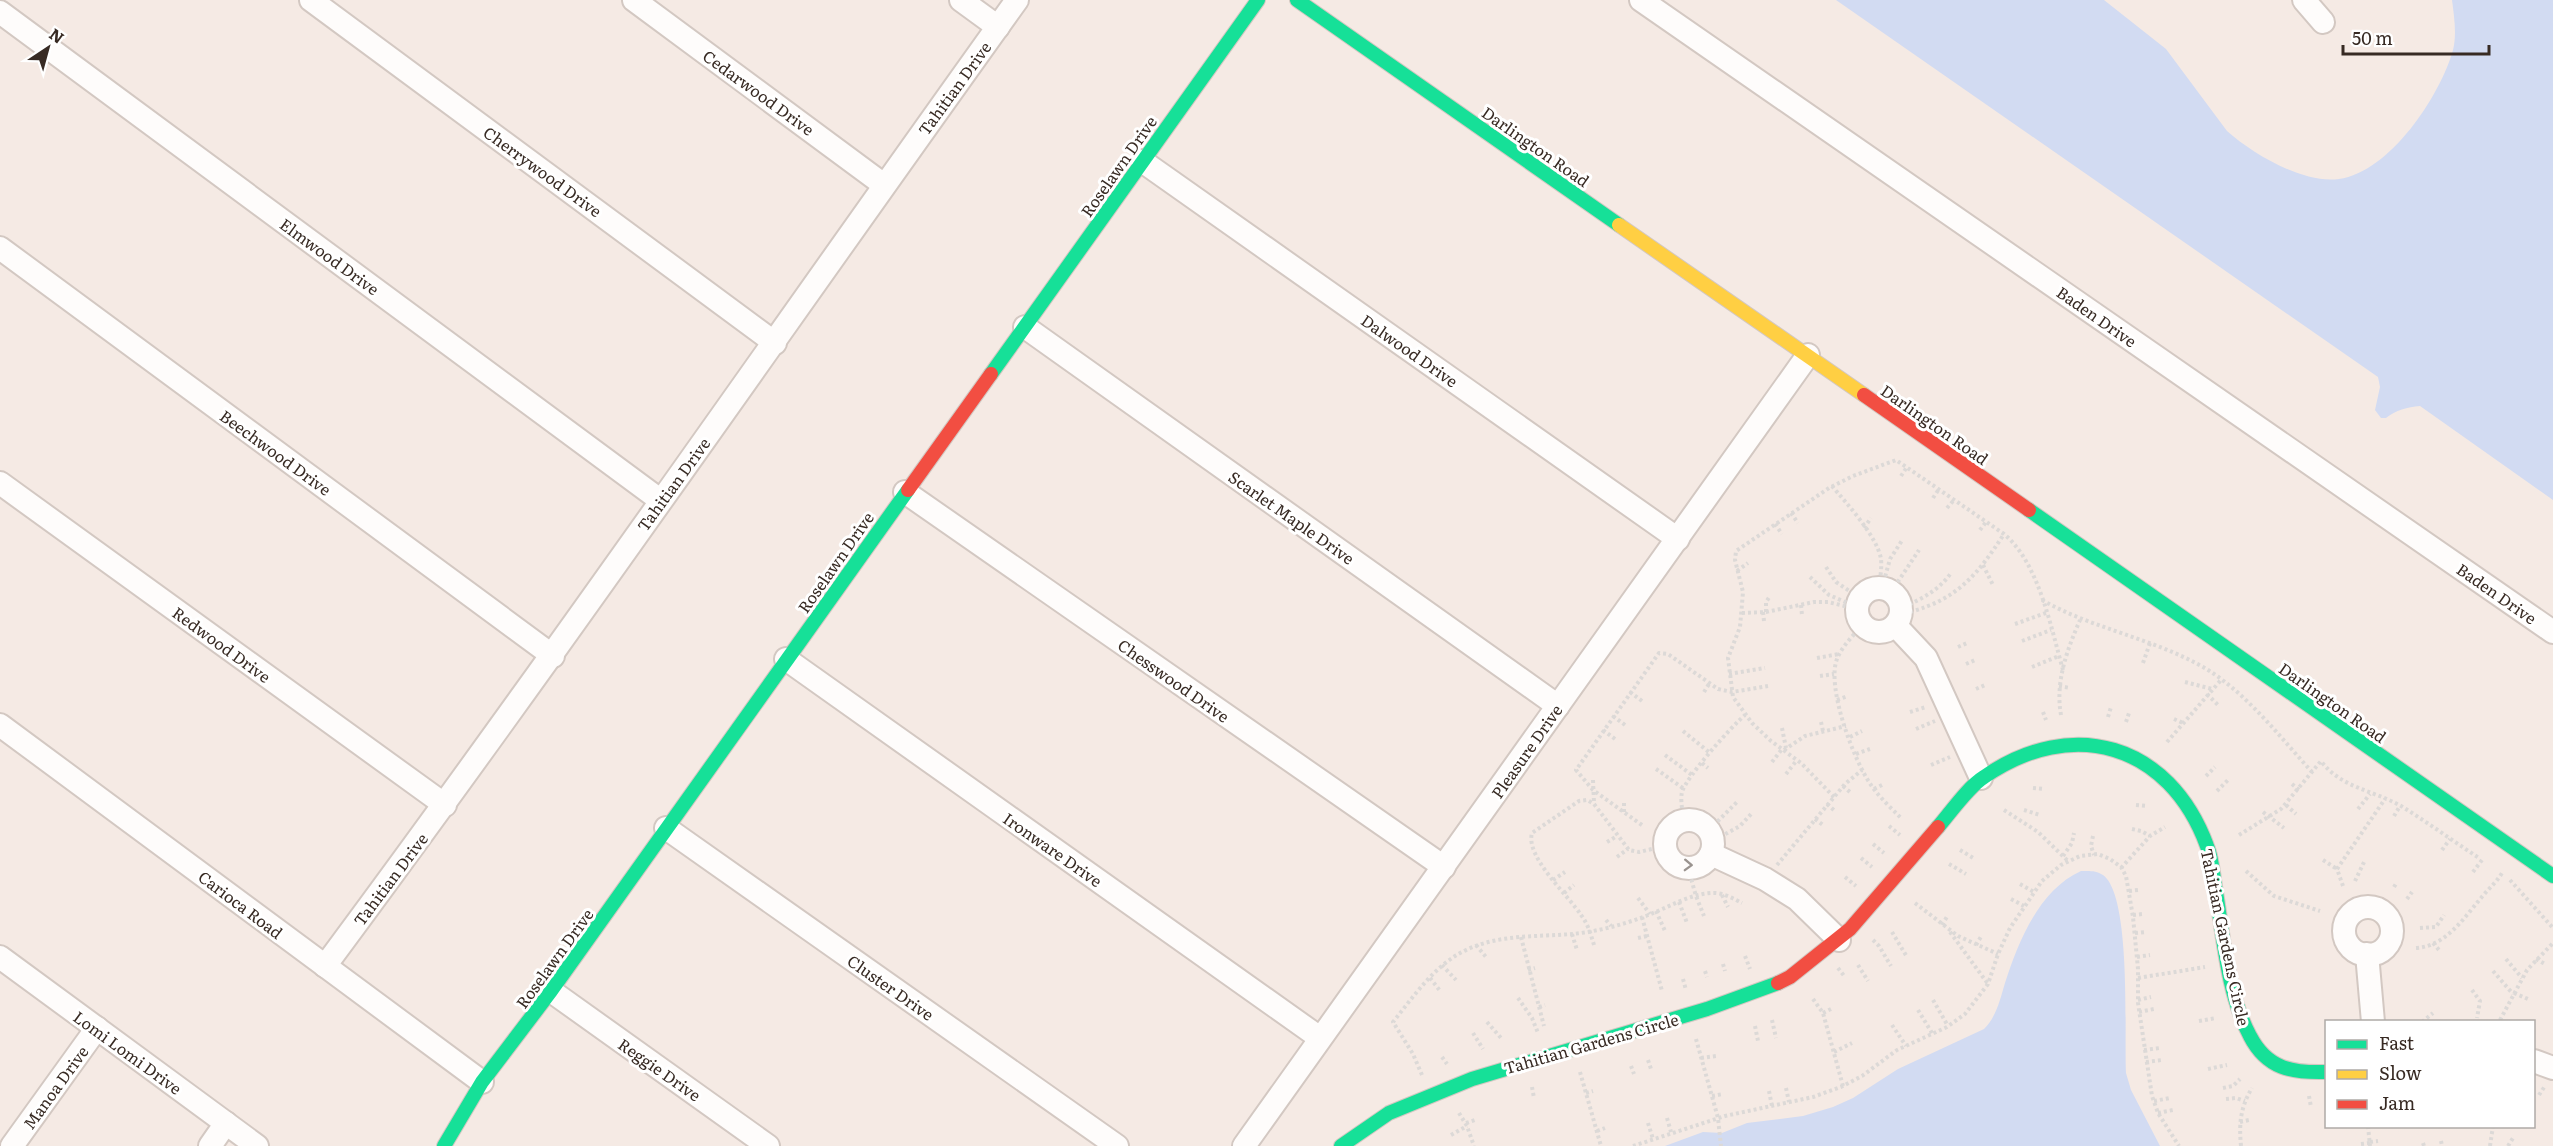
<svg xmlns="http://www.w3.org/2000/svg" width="2553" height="1146" viewBox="0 0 2553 1146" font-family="Literata,serif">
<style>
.water{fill:#d2dbf2}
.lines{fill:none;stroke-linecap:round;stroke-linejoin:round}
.street-casing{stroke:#d3c8c2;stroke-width:26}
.fast-casing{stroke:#d3c8c2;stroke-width:16}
.slow-casing{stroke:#d3c8c2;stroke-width:16}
.jam-casing{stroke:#d3c8c2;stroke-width:16}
.path{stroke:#dcd9d7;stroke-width:4;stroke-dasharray:3 3;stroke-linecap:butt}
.street{stroke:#fefcfb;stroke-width:22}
.fast{stroke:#16e098;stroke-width:14}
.slow{stroke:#ffcf43;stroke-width:14}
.jam{stroke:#f24e42;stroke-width:14}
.oneway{stroke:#9a938f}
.labels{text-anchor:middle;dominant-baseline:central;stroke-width:6;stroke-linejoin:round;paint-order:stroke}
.street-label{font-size:16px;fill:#372a23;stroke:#fff}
</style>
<rect width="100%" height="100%" fill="#f5eae4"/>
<g class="water">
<path d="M1836,0h268l62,49 61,82c26,23 76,53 112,48 51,-7 101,-83 114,-129 4,-16 1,-34 -1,-50h101v500l-133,-94c-13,1 -24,4 -34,12h-5l-6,-8 5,-23 -2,-10z"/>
<path d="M2081,871c7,0 15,-1 22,4 29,21 21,160 23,198l5,17 29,56h-495l38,-14 19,1 25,-10 56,-7 30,-9 20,-9 45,-29 86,-40c13,-13 16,-30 21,-46 13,-41 34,-93 76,-112z"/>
</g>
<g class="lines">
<defs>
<g id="street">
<polyline points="311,0 775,343"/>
<polyline points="634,0 884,185"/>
<polyline points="961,0 998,27"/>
<polyline points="1641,0 2553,632"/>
<polyline points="2304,0 2323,22"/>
<polyline points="0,12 660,500"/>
<polyline points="1142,161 1678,539"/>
<polyline points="0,248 553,656"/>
<polyline points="1025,327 1558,706"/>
<polyline points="0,483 445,805"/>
<polyline points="905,492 1444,867"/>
<circle cx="1879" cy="610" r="22"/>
<polyline points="1896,626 1926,658 1981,778"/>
<polyline points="786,659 1320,1038"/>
<polyline points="0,725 482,1082"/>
<circle cx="1689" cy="844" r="24"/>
<polyline points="666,828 1117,1146"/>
<polyline points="1711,854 1765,879 1797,899 1839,940"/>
<circle cx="2368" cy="931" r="24"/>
<polyline points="2367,954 2373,1022"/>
<polyline points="0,957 257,1146"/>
<path d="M325,966c236,-318 461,-644 692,-966"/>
<polyline points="551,991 768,1146"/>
<polyline points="2534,1061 2553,1068"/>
<polyline points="12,1146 97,1028"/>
<polyline points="210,1146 226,1123"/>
<polyline points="1244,1146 1808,355"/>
</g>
<g id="fast">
<polyline points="1297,0 1619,225"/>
<polyline points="991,374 1258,0"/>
<polyline points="2029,510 2553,876"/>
<path d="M1938,827c13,-15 30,-40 46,-50 88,-61 185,-34 223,69 5,12 6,27 8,40 8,46 12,108 35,150 17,33 42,37 76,36"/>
<polyline points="444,1146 482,1082 551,991 908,490"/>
<polyline points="1341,1146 1389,1113 1472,1079 1707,1009 1778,983"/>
</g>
<polyline id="slow" points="1619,225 1864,395"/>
<g id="jam">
<polyline points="1864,395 2029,510"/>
<polyline points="908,490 991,374"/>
<polyline points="1778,983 1790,977 1850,929 1938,827"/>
</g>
</defs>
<use href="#street" class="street-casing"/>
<use href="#fast" class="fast-casing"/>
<use href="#slow" class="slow-casing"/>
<use href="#jam" class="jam-casing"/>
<g class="path">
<polyline points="1901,476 1907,467"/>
<path d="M1832,486c15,18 45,50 49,73 1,8 -1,20 -2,29"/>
<polyline points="1933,498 1939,489"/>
<polyline points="1947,508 1954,500"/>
<polyline points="1791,513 1798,523"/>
<polyline points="1775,524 1782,534"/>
<polyline points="1864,528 1871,518"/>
<polyline points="1980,530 1986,522"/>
<polyline points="1983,565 1993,585"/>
<polyline points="1826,567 1836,582 1860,598"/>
<polyline points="1737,571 1748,563"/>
<polyline points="1810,577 1829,595 1857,607"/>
<polyline points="1882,588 1890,559 1903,539"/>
<polyline points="1891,592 1919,550"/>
<path d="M2042,600c51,29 110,38 161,67 43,25 76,69 109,105"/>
<polyline points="1801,605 1802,615"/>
<path d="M1904,607c19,-9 35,-17 47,-34"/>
<polyline points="1763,612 1764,621"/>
<polyline points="1766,612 1766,602 1770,596"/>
<path d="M1910,612c48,-13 68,-38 94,-78"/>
<polyline points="1742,613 1766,612 1814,602 1828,602 1857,609"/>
<polyline points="2015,624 2046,613"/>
<path d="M1862,625c-8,10 -20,21 -25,34 -11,28 17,102 34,126 9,13 21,24 31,34"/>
<polyline points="2022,641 2051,630"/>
<polyline points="1958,647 1967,643"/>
<polyline points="1817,658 1839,654"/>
<polyline points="2143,663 2150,643"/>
<polyline points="1966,664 1975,660"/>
<polyline points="2032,667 2059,656"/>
<polyline points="1729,674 1765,668"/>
<polyline points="1820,676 1834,674"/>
<polyline points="2185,682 2212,689"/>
<polyline points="2059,686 2070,688"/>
<polyline points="1976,689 1985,685"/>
<polyline points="1630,692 1642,701"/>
<polyline points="1704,692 1709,684"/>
<polyline points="2207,694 2218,705"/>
<polyline points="1837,700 1848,696"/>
<polyline points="1910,712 1926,707"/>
<polyline points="2043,712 2046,720"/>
<path d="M2061,715c-6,-33 6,-65 19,-95"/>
<polyline points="1613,716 1625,725"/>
<polyline points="2108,717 2111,707"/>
<polyline points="2174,719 2183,723"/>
<polyline points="1821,722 1823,731"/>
<polyline points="2126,722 2129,713"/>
<polyline points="1782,728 1786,748"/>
<polyline points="1916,729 1935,721"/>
<polyline points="1603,730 1615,739"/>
<polyline points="1683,731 1710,753"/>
<polyline points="1850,737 1862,731"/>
<polyline points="2167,742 2221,680"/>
<polyline points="1784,750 1805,736 1846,726"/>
<polyline points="1856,754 1870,749"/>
<polyline points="1665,755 1692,775"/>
<polyline points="1772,762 1782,749"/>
<polyline points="1702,763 1708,768"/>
<polyline points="1931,765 1950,757"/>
<polyline points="1656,769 1684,789"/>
<polyline points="1786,774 1797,760"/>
<polyline points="2206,776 2215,767"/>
<polyline points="1593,780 1594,803"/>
<polyline points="2292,784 2299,790"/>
<polyline points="1843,786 1850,792"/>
<polyline points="2033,788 2044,789"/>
<polyline points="1874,789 1884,784"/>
<polyline points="2217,791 2228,780"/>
<path d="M1834,797l-33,-34 -30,-22 -19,-18 -19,-26 -5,-39 12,-31 3,-35 -8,-32 1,-9 93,-63 24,-12 43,-16 108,74c35,29 47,94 59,136"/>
<polyline points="1624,803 1624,812"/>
<polyline points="1827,804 1835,811"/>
<polyline points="2136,805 2147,806"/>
<polyline points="2286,805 2296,814"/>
<polyline points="2358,809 2370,794"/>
<polyline points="2004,810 2038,832 2068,861"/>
<polyline points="2024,810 2040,815"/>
<polyline points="2263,812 2284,828"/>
<polyline points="2394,816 2400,806"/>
<polyline points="1815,819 1823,825"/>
<path d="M1683,820c0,-8 -3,-20 -1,-28 5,-16 49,-65 63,-77"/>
<polyline points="1642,825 1593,790 1576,770 1659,653 1668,654 1718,689 1732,692 1768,686"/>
<polyline points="1889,826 1900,835"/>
<polyline points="2132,829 2141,831 2150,836"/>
<polyline points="1709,830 1738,801"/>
<path d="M2239,835l42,-26 40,-48c20,27 52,29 80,45 26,16 52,35 78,52"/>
<polyline points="2093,836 2091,846 2094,855"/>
<polyline points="1720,837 1740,826 1752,813"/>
<polyline points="1607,842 1617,836"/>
<polyline points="1873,844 1884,853"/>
<polyline points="1960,850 1975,859"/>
<polyline points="2442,850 2450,839"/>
<polyline points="2063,856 2072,843 2074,833"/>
<polyline points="1617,857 1628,849"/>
<polyline points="1861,858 1872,867"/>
<polyline points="2323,860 2337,869"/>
<polyline points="1949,864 1966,874"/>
<polyline points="1777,865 1845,784 1862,770"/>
<polyline points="1688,868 1696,896 1704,916"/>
<polyline points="2121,868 2150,836 2165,827"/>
<polyline points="2246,871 2274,896 2320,911"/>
<polyline points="2473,872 2482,860"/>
<polyline points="1845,877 1856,886"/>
<polyline points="1553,880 1565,872"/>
<polyline points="2510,880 2553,928"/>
<polyline points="2355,881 2365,860"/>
<polyline points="2020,884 2034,892"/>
<polyline points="2343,886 2337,869 2385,799"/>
<polyline points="2394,887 2397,882"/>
<polyline points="2129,891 2138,890"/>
<polyline points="1564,893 1574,885"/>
<polyline points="1722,895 1728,907"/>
<polyline points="1638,898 1650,914"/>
<polyline points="2011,899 2024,906"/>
<polyline points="2407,899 2412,892"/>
<polyline points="1679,902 1687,923"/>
<polyline points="1915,903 1958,936 1998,954"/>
<polyline points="1656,911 1665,931"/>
<polyline points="2133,915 2143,914"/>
<polyline points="1642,917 1662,991"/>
<polyline points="1606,920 1611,926"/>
<polyline points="1942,925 1948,915"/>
<polyline points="2420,928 2436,927 2444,915"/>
<polyline points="1892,932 1907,957"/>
<polyline points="1950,932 1988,984"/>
<polyline points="2135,933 2146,932"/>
<polyline points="1572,934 1577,950"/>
<polyline points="1521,937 1544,1026"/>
<polyline points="1638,938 1647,936"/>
<polyline points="1873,940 1879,946 1891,966"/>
<polyline points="2433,943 2439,950"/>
<polyline points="1476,945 1486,957"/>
<path d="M1594,945c-3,-10 -6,-21 -13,-30 -12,-19 -56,-58 -49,-82l47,-32 8,-1 7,4 35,46 10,2 26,-6"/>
<polyline points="1976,945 1982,935"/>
<path d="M2416,948c30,-2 47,-29 65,-50 7,-9 15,-15 21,-25"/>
<polyline points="1745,956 1750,969"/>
<polyline points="2137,957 2150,955"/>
<polyline points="2506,959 2522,978"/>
<polyline points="2536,959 2545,964"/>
<polyline points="1723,964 1725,971"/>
<polyline points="1442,965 1456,980"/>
<polyline points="1858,965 1868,981"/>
<polyline points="1838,968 1845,977"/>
<polyline points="1528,970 1535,968"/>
<polyline points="1705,971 1707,977"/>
<polyline points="2493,971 2513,994"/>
<polyline points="1430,978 1441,992"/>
<polyline points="2138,978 2205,967"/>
<polyline points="1683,979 1686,990"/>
<polyline points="2472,990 2480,1001 2477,1018"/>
<polyline points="2514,993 2528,999"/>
<polyline points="1518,998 1532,1018 1538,1033"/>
<polyline points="1813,999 1823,1013 1843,1086"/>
<polyline points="1933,1000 1948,1026"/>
<polyline points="2138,1000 2151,997"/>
<polyline points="1539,1007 1545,1005"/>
<polyline points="1918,1010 1932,1033"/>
<polyline points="2139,1012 2154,1009"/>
<polyline points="1823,1013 1831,1009"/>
<polyline points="1772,1020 1776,1038"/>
<polyline points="2500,1020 2527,970 2553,943"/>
<polyline points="2199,1021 2216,1018"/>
<polyline points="1487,1022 1501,1038"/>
<polyline points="2422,1022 2433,1013"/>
<polyline points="1892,1025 1906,1046"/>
<polyline points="1755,1026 1758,1041"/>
<polyline points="1473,1033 1483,1049"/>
<polyline points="1696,1039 1718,1118 1721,1146"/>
<polyline points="2144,1050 2160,1048"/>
<polyline points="1834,1052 1852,1043"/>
<polyline points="1442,1057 1447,1064"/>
<polyline points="1701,1058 1716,1056"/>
<polyline points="1648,1060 1651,1069"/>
<polyline points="2146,1062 2162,1060"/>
<polyline points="1631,1066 1634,1074"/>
<polyline points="2208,1069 2227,1065"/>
<polyline points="1580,1072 1601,1146"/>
<path d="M1422,1075l-9,-21 -20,-32c21,-26 41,-56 71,-71 34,-17 72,-14 108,-17 23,-2 50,-9 71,-17 23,-8 45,-23 69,-24 10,-1 22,6 30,10"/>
<polyline points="1532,1087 1534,1098"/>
<polyline points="1786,1088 1789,1102"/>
<polyline points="2223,1088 2233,1086 2240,1079"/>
<polyline points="1769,1091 1772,1106"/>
<polyline points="1586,1093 1593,1091"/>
<polyline points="2539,1095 2545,1086"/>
<polyline points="1712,1096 1723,1094"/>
<polyline points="2309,1096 2311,1107"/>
<polyline points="2226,1099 2236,1098 2245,1101"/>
<polyline points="2154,1101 2170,1098"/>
<polyline points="1459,1113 1467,1126 1474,1146"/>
<polyline points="2158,1113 2173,1110"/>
<polyline points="1667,1118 1671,1132"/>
<polyline points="2240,1122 2249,1120"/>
<polyline points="1466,1123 1475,1120"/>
<polyline points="1648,1123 1653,1139"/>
<polyline points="2368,1126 2370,1146"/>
<polyline points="1597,1131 1605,1128"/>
<polyline points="1451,1135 1467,1126"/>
<polyline points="2441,1141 2442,1146"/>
<polyline points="2370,1142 2378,1141"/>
<polyline points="2423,1143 2424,1146"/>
<polyline points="2361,1144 2370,1143"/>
<polyline points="1633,1146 1725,1116 1813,1097 1841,1087 1862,1076 1897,1050 1947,1027 1965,1014 1988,984 1998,954 2010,928 2042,881 2061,865 2080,856 2098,854 2110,859 2121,867 2126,876 2133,917 2138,969 2138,1003 2152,1096 2158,1113 2179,1146"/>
<path d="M2241,1146c-2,-22 -1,-38 11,-58"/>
<polyline points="2490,1146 2493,1126"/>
<polyline points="2508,1146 2513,1138"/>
</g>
<use href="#street" class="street"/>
<use href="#fast" class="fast"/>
<use href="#slow" class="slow"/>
<use href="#jam" class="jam"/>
</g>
<defs><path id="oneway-chevron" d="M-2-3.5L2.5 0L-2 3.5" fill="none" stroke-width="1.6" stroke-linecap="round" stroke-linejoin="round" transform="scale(1.5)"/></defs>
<use class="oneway" href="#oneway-chevron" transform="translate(1688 865) rotate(2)"/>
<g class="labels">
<g class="street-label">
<text transform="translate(954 88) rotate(-54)">Tahitian Drive</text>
<text transform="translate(759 92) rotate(36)">Cedarwood Drive</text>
<text transform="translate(1536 146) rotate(35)">Darlington Road</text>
<text transform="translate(1118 166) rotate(-55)">Roselawn Drive</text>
<text transform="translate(543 171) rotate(36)">Cherrywood Drive</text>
<text transform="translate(330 256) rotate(36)">Elmwood Drive</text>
<text transform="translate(2097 316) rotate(35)">Baden Drive</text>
<text transform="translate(1410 350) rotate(35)">Dalwood Drive</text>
<text transform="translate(1935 424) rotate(35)">Darlington Road</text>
<text transform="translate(276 452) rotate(36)">Beechwood Drive</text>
<text transform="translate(673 484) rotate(-54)">Tahitian Drive</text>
<text transform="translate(1292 517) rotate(35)">Scarlet Maple Drive</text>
<text transform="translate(835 562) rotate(-55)">Roselawn Drive</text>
<text transform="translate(2497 593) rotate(35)">Baden Drive</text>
<text transform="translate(222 644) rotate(36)">Redwood Drive</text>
<text transform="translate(1174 680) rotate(35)">Chesswood Drive</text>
<text transform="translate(2333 702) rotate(35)">Darlington Road</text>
<text transform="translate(1526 751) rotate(-55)">Pleasure Drive</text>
<text transform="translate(1053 849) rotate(35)">Ironware Drive</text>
<text transform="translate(390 879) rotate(-53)">Tahitian Drive</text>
<text transform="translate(241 904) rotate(37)">Carioca Road</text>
<text transform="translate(2226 937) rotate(78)">Tahitian Gardens Circle</text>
<text transform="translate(554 958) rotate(-54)">Roselawn Drive</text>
<text transform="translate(891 987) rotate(35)">Cluster Drive</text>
<text transform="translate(1591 1043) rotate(-16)">Tahitian Gardens Circle</text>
<text transform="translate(128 1052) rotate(36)">Lomi Lomi Drive</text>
<text transform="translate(660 1069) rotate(35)">Reggie Drive</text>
<text transform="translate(55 1087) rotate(-54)">Manoa Drive</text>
</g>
</g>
<rect x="2325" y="1020" width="210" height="108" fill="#ffffff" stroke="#afaaa7" stroke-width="1.5"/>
<rect x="2337" y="1040" width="30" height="9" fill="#16e098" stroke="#afaaa7" stroke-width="1.5"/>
<text x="2379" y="1050" font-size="18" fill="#372a23">Fast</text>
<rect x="2337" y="1070" width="30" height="9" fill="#ffcf43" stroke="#afaaa7" stroke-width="1.5"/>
<text x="2379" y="1080" font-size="18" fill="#372a23">Slow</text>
<rect x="2337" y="1100" width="30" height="9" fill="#f24e42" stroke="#afaaa7" stroke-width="1.5"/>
<text x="2379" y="1110" font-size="18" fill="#372a23">Jam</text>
<g transform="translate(48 48) rotate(36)" stroke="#ffffff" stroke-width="4.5" paint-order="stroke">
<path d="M0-4.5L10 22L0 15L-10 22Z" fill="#372a23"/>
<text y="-9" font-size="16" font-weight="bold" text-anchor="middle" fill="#372a23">N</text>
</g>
<path d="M2343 45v9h146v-9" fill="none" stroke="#372a23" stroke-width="3"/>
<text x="2352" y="45" font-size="18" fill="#372a23" stroke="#ffffff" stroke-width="4.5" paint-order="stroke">50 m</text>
</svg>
